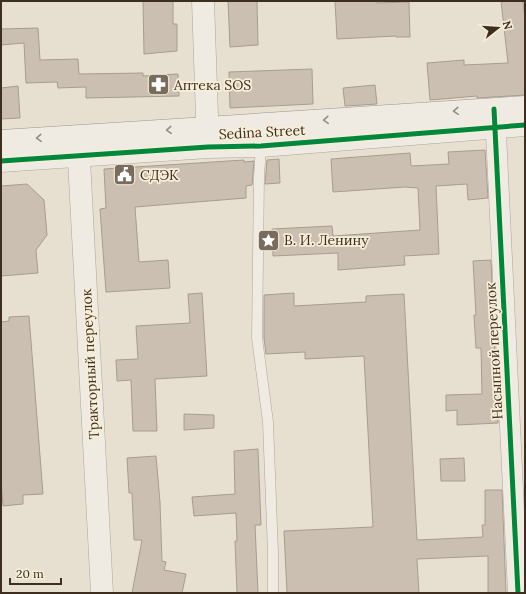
<svg xmlns="http://www.w3.org/2000/svg" width="526" height="594" viewBox="0 0 526 594" font-family="Lora,serif">
<style>
.building{fill:#cbbfb2;stroke:#a89c90}
.lines{fill:none;stroke-linecap:round;stroke-linejoin:round}
.service-casing{stroke:#ada599;stroke-width:11}
.minor-casing{stroke:#ada599;stroke-width:21}
.tertiary-casing{stroke:#ada599;stroke-width:23}
.secondary-casing{stroke:#9c958a;stroke-width:23}
.service{stroke:#efebe3;stroke-width:10}
.minor{stroke:#efebe3;stroke-width:20}
.tertiary{stroke:#efebe3;stroke-width:22}
.secondary{stroke:#efebe3;stroke-width:22}
.cycleway-casing{stroke:#f7eed8;stroke-width:8}
.cycleway{stroke:#00873e;stroke-width:5}
.oneway{stroke:#968c82}
.labels{text-anchor:middle;dominant-baseline:central;stroke-width:3.5;stroke-linejoin:round;paint-order:stroke}
.poi-label{font-size:14px;fill:#3d2e20;stroke:#f7eed8;text-anchor:start}
.street-label{font-size:14px;fill:#3d2e20;stroke:#f7eed8}
</style>
<rect width="100%" height="100%" fill="#e7e0d1"/>
<g class="building">
<polygon points="143,1 173,1 173,24 177,24 177,51 144,54"/>
<polygon points="228,1 257,1 258,45 230,47"/>
<polygon points="335,1 376,1 377,3 409,2 410,37 396,37 396,36 337,39"/>
<polygon points="501,1 523,1 525,20 525,95 477,98 477,96 430,100 427,63 464,60 464,65 508,63"/>
<polygon points="38,28 40,60 78,59 79,74 143,73 143,76 178,74 179,96 86,98 86,87 58,88 57,82 26,83 24,43 1,45 1,29"/>
<polygon points="312,69 313,104 230,108 229,72"/>
<polygon points="375,85 377,104 345,106 343,88"/>
<polygon points="18,86 20,118 1,119 1,88"/>
<polygon points="485,150 488,198 468,200 467,184 436,186 439,254 404,256 405,265 338,270 338,253 273,256 272,229 332,226 333,236 420,230 418,188 405,187 333,192 331,159 410,153 411,166 449,164 448,152"/>
<polygon points="279,159 280,183 265,184 267,160"/>
<polygon points="244,160 244,162 254,161 252,185 246,186 246,198 135,207 139,262 168,260 170,288 106,292 100,209 106,208 104,169"/>
<polygon points="27,184 44,200 47,235 36,250 38,273 1,276 1,186"/>
<polygon points="491,260 498,423 457,425 457,410 446,411 446,395 482,394 481,348 476,348 474,315 476,315 473,261"/>
<polygon points="202,293 207,376 155,379 157,431 133,431 131,380 117,381 116,360 138,359 136,326 190,323 188,294"/>
<polygon points="294,293 294,306 366,302 366,296 404,294 417,540 483,537 482,525 485,525 485,490 502,490 506,593 488,593 488,556 417,559 419,593 287,593 284,531 373,527 364,356 305,359 305,352 266,354 264,338 264,295"/>
<polygon points="29,316 43,494 23,495 23,504 3,506 1,480 1,322 9,321 9,317"/>
<polygon points="184,414 214,415 214,428 184,430"/>
<polygon points="258,449 261,525 255,525 258,593 237,593 235,541 237,541 236,513 194,516 192,497 235,494 234,451"/>
<polygon points="156,456 160,502 162,561 166,562 164,570 186,574 182,593 132,593 142,540 134,540 132,493 129,493 127,458"/>
<polygon points="464,458 465,481 441,481 440,459"/>
</g>
<g class="lines">
<defs>
<polyline id="service" points="261,146 259,177 257,338 268,422 273,553 273,593"/>
<polyline id="minor" points="495,112 518,593"/>
<g id="tertiary">
<polyline points="203,1 208,146"/>
<polyline points="78,141 102,593"/>
<polyline points="1,161 208,147 261,146 525,125"/>
</g>
<polyline id="secondary" points="1,141 207,128 525,107"/>
</defs>
<use href="#service" class="service-casing"/>
<use href="#minor" class="minor-casing"/>
<use href="#tertiary" class="tertiary-casing"/>
<use href="#secondary" class="secondary-casing"/>
<use href="#service" class="service"/>
<use href="#minor" class="minor"/>
<use href="#tertiary" class="tertiary"/>
<use href="#secondary" class="secondary"/>
<defs>
<g id="cycleway">
<polyline points="494,109 518,593"/>
<polyline points="1,161 208,147 261,146 525,125"/>
</g>
</defs>
<use href="#cycleway" class="cycleway-casing"/>
<use href="#cycleway" class="cycleway"/>
</g>
<defs><path id="oneway-chevron" d="M-2-3.5L2.5 0L-2 3.5" fill="none" stroke-width="1.6" stroke-linecap="round" stroke-linejoin="round"/></defs>
<g class="oneway">
<use href="#oneway-chevron" transform="translate(456 111) rotate(176)"/>
<use href="#oneway-chevron" transform="translate(326 120) rotate(176)"/>
<use href="#oneway-chevron" transform="translate(169 130) rotate(177)"/>
<use href="#oneway-chevron" transform="translate(39 138) rotate(176)"/>
</g>
<defs>
<symbol id="pharmacy-square" viewBox="-11 -11 22 22"><rect x="-9" y="-9" width="18" height="18" rx="4" fill="#786c5e" stroke="#f7eed8"/><path d="M-2-6h4v4h4v4h-4v4h-4v-4h-4v-4h4Z" fill="#fff"/></symbol>
<symbol id="civic-square" viewBox="-11 -11 22 22"><rect x="-9" y="-9" width="18" height="18" rx="4" fill="#786c5e" stroke="#f7eed8"/><path d="M-.6-6.5H3V-4.5H.6V-3L4-1V1h2V6H-6V1h2V-1L-.6-3ZM-1.2 2.5V6h2.4V2.5Z" fill="#fff"/></symbol>
<symbol id="sight-square" viewBox="-11 -11 22 22"><rect x="-9" y="-9" width="18" height="18" rx="4" fill="#786c5e" stroke="#f7eed8"/><path d="M0-6L1.8-2.2L6-1.7L2.9 1.2L3.7 5.4L0 3.3L-3.7 5.4L-2.9 1.2L-6-1.7L-1.8-2.2Z" fill="#fff"/></symbol>
</defs>
<g fill-rule="evenodd">
<use href="#pharmacy-square" x="146" y="72" width="25" height="25"/>
<use href="#civic-square" x="112" y="162" width="25" height="25"/>
<use href="#sight-square" x="256" y="228" width="25" height="25"/>
</g>
<g class="labels">
<g class="poi-label">
<text x="174" y="85">Аптека SOS</text>
<text x="140" y="175">СДЭК</text>
<text x="284" y="240">В. И. Ленину</text>
</g>
<g class="street-label">
<text transform="translate(262 132) rotate(-3)">Sedina Street</text>
<text transform="translate(494 351) rotate(-93)">Насыпной переулок</text>
<text transform="translate(90 364) rotate(-93)">Тракторный переулок</text>
</g>
</g>
<rect width="526" height="594" fill="none" stroke="#3d2e20" stroke-width="4"/>
<g transform="translate(498 28) rotate(73)" stroke="#f7eed8" stroke-width="3" paint-order="stroke">
<path d="M0-3L7 15L0 10L-7 15Z" fill="#3d2e20"/>
<text y="-6" font-size="11" font-weight="bold" text-anchor="middle" fill="#3d2e20">N</text>
</g>
<path d="M10 578v6h51v-6" fill="none" stroke="#3d2e20" stroke-width="2"/>
<text x="16" y="578" font-size="12" fill="#3d2e20" stroke="#f7eed8" stroke-width="3" paint-order="stroke">20 m</text>
</svg>
